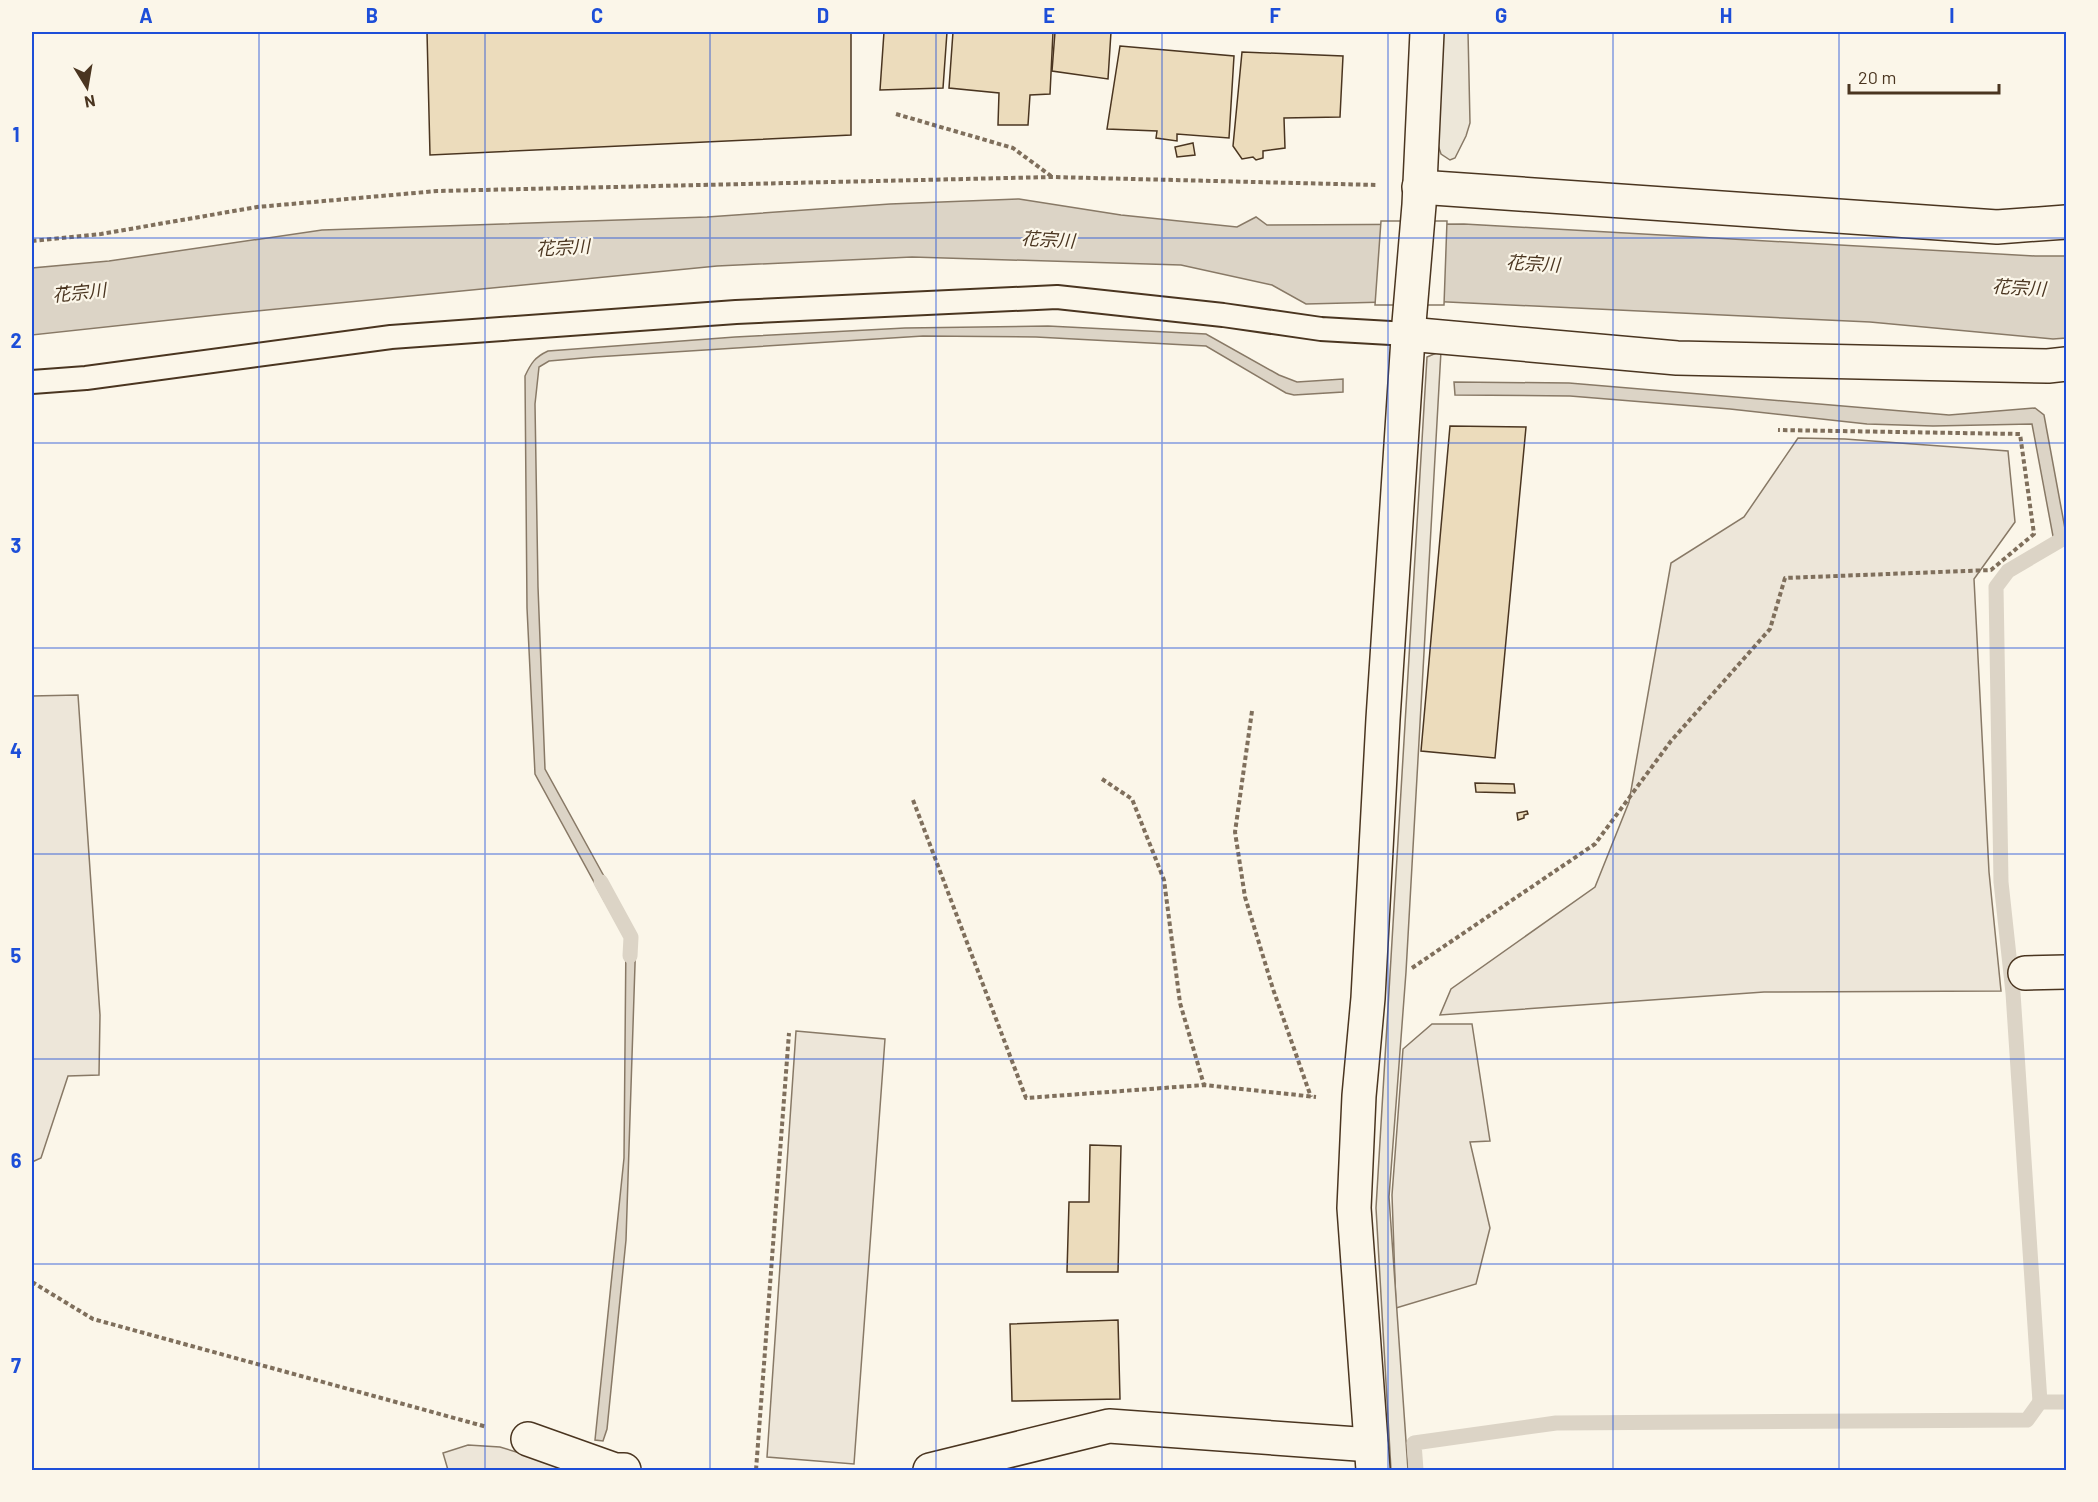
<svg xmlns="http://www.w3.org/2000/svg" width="2098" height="1502" viewBox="0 0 2098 1502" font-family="Barlow,'Noto Sans JP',sans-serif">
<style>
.green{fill:#ede6d9;stroke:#887966;stroke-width:1.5}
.parking{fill:#ede7d9;stroke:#887966;stroke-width:1.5}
.water{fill:#dcd4c6;stroke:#887966;stroke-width:1.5}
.pier{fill:#fbf6e9;stroke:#887966;stroke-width:1.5}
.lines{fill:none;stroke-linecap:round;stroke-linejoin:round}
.stream{stroke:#dcd4c6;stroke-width:15}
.building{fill:#ecdcbc;stroke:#4a3520;stroke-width:1.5}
.lane-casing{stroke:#4a3520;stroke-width:26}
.street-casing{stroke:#4a3520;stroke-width:36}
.path{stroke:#7f6f5c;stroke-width:4;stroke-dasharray:4.5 3;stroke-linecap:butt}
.lane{stroke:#fbf6e9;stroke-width:22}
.street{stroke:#fbf6e9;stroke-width:33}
.grid{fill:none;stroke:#1d4ed8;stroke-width:1.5;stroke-opacity:0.55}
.labels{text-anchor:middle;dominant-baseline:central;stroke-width:4.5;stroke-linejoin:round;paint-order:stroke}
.water-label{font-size:18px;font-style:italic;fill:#4a3520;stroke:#fbf6e9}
.neatline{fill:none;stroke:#1d4ed8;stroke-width:2}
.grid-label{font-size:20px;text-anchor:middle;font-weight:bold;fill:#1d4ed8}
</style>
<rect width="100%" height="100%" fill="#fbf6e9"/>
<g class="green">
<polygon points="1798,438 1845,439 2008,451 2015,522 1974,579 1989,872 2001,991 1764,992 1440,1015 1451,989 1595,887 1629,802 1671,563 1744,517"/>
<polygon points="78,695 100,1015 99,1075 68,1076 41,1158 32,1162 32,696"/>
<polygon points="1432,1024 1472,1024 1490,1141 1470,1142 1490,1228 1476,1284 1396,1308 1392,1195 1403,1049"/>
<polygon points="796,1031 885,1039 854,1464 767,1457"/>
<polygon points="468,1445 500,1447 575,1470 448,1470 443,1453"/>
</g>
<g class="parking">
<polygon points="1442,32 1468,32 1470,123 1466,136 1455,158 1450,160 1441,154 1436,139"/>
<polygon points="1441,351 1406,972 1389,1197 1408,1470 1391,1470 1376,1208 1427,357"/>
</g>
<g class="water">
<polygon points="1019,199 1121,215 1237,227 1256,217 1267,225 1464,224 2035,256 2066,256 2066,338 2053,339 1870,322 1427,301 1306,304 1272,285 1181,265 912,257 717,266 226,314 32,335 32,268 109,261 322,230 707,217 890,204"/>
<path d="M1048,326l158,8 73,41 18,7 46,-3v13l-49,3 -8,-2 -80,-47 -170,-9 -113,-1 -328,21 -46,4 -10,6 -4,37 3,183 7,182 71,129 -11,4 -70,-128 -8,-166 -2,-232c6,-13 10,-19 23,-25l187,-14 170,-9z"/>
<polygon points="1454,382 1569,383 1949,415 2035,408 2044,415 2066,534 2066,545 2055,547 2032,424 1933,426 1867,424 1730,409 1570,396 1455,395"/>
<polygon points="636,934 626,1240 607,1429 603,1441 595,1440 624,1158 626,937"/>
</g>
<polygon class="pier" points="1381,221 1447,221 1444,305 1375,305"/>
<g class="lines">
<g class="stream">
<polyline points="601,882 631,937 630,956"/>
<polyline points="2040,1402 2013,993 2001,882 1996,587 2008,571 2059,541"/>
<polyline points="1416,1470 1414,1443 1556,1423 2027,1420 2040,1402 2066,1402"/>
</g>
</g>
<g class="building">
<polygon points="427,32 851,32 851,135 430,155"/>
<polygon points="884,32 947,32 943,88 880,90"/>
<polygon points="953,32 1053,32 1050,94 1030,95 1028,125 998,125 999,93 949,88"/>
<polygon points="1055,32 1111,32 1108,79 1052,71"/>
<polygon points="1120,46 1234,56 1229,138 1177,134 1177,141 1156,138 1157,131 1107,129"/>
<polygon points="1242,52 1343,56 1340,117 1284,118 1285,148 1263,151 1263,158 1256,160 1253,157 1242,159 1233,146"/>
<polygon points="1193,143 1195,155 1177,157 1175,147"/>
<polygon points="1450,426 1526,427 1495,758 1421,751"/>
<polygon points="1475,783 1514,784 1515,793 1476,792"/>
<polygon points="1527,811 1528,814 1524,815 1524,818 1518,820 1517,813"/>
<polygon points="1090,1145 1121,1146 1118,1272 1067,1272 1069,1202 1089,1202"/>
<polygon points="1118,1320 1120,1399 1012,1401 1010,1324"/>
</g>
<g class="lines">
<defs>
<polyline id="lane" points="32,382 86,378 391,337 736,312 1057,297 1223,315 1321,329 1408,334"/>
<g id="street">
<polyline points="1419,187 1997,227 2066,222"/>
<polyline points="1408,334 1677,358 2048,366 2066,364"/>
<polyline points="2025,973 2066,972"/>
<polyline points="528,1439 615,1470 624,1470"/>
<polyline points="930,1470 1109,1426 1371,1445"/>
<polyline points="1373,1470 1354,1208 1359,1096 1368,998 1383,719 1409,323 1419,205 1427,32"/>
</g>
</defs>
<use href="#lane" class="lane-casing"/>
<use href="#street" class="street-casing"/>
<g class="path">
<polyline points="896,114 1013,148 1051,176"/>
<polyline points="32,241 101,234 257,207 437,191 1052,177 1377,185"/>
<polyline points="1252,711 1235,832 1245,897 1273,989 1311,1097"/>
<polyline points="1102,779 1132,799 1164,880 1180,1003 1204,1085"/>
<polyline points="913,800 1026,1098 1204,1085 1316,1097"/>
<polyline points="1412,968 1595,844 1671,741 1770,629 1785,578 1991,570 2034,534 2020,434 1778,430"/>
<polyline points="32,1282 93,1319 487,1427"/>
<polyline points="756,1470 789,1033"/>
</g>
<use href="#lane" class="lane"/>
<use href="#street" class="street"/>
</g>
<path class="grid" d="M259,32v1438M485,32v1438M710,32v1438M936,32v1438M1162,32v1438M1388,32v1438M1613,32v1438M1839,32v1438M32,238h2034M32,443h2034M32,648h2034M32,854h2034M32,1059h2034M32,1264h2034"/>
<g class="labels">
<g class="water-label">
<text transform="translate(1048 239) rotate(3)">花宗川</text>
<text transform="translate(563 247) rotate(-3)">花宗川</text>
<text transform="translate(1533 263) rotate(3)">花宗川</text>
<text transform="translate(2019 287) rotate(3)">花宗川</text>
<text transform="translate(79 292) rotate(-6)">花宗川</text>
</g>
</g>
<rect width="2098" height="1502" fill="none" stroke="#fbf6e9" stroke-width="66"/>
<g transform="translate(87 87) rotate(169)" stroke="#fbf6e9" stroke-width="4.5" paint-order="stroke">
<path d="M0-4.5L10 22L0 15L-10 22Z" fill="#4a3520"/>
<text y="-9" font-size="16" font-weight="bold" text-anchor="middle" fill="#4a3520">N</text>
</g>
<path d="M1849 84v9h150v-9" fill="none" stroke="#4a3520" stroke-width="3"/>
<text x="1858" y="84" font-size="18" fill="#4a3520" stroke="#fbf6e9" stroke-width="4.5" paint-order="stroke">20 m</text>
<rect x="33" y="33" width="2032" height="1436" class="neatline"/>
<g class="grid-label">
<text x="146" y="23">A</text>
<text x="372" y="23">B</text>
<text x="597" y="23">C</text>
<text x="823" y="23">D</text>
<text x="1049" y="23">E</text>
<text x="1275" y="23">F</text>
<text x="1501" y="23">G</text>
<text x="1726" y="23">H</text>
<text x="1952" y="23">I</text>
<text x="16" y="142">1</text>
<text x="16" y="348">2</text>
<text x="16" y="553">3</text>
<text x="16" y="758">4</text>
<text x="16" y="963">5</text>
<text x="16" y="1168">6</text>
<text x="16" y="1373">7</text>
</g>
</svg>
